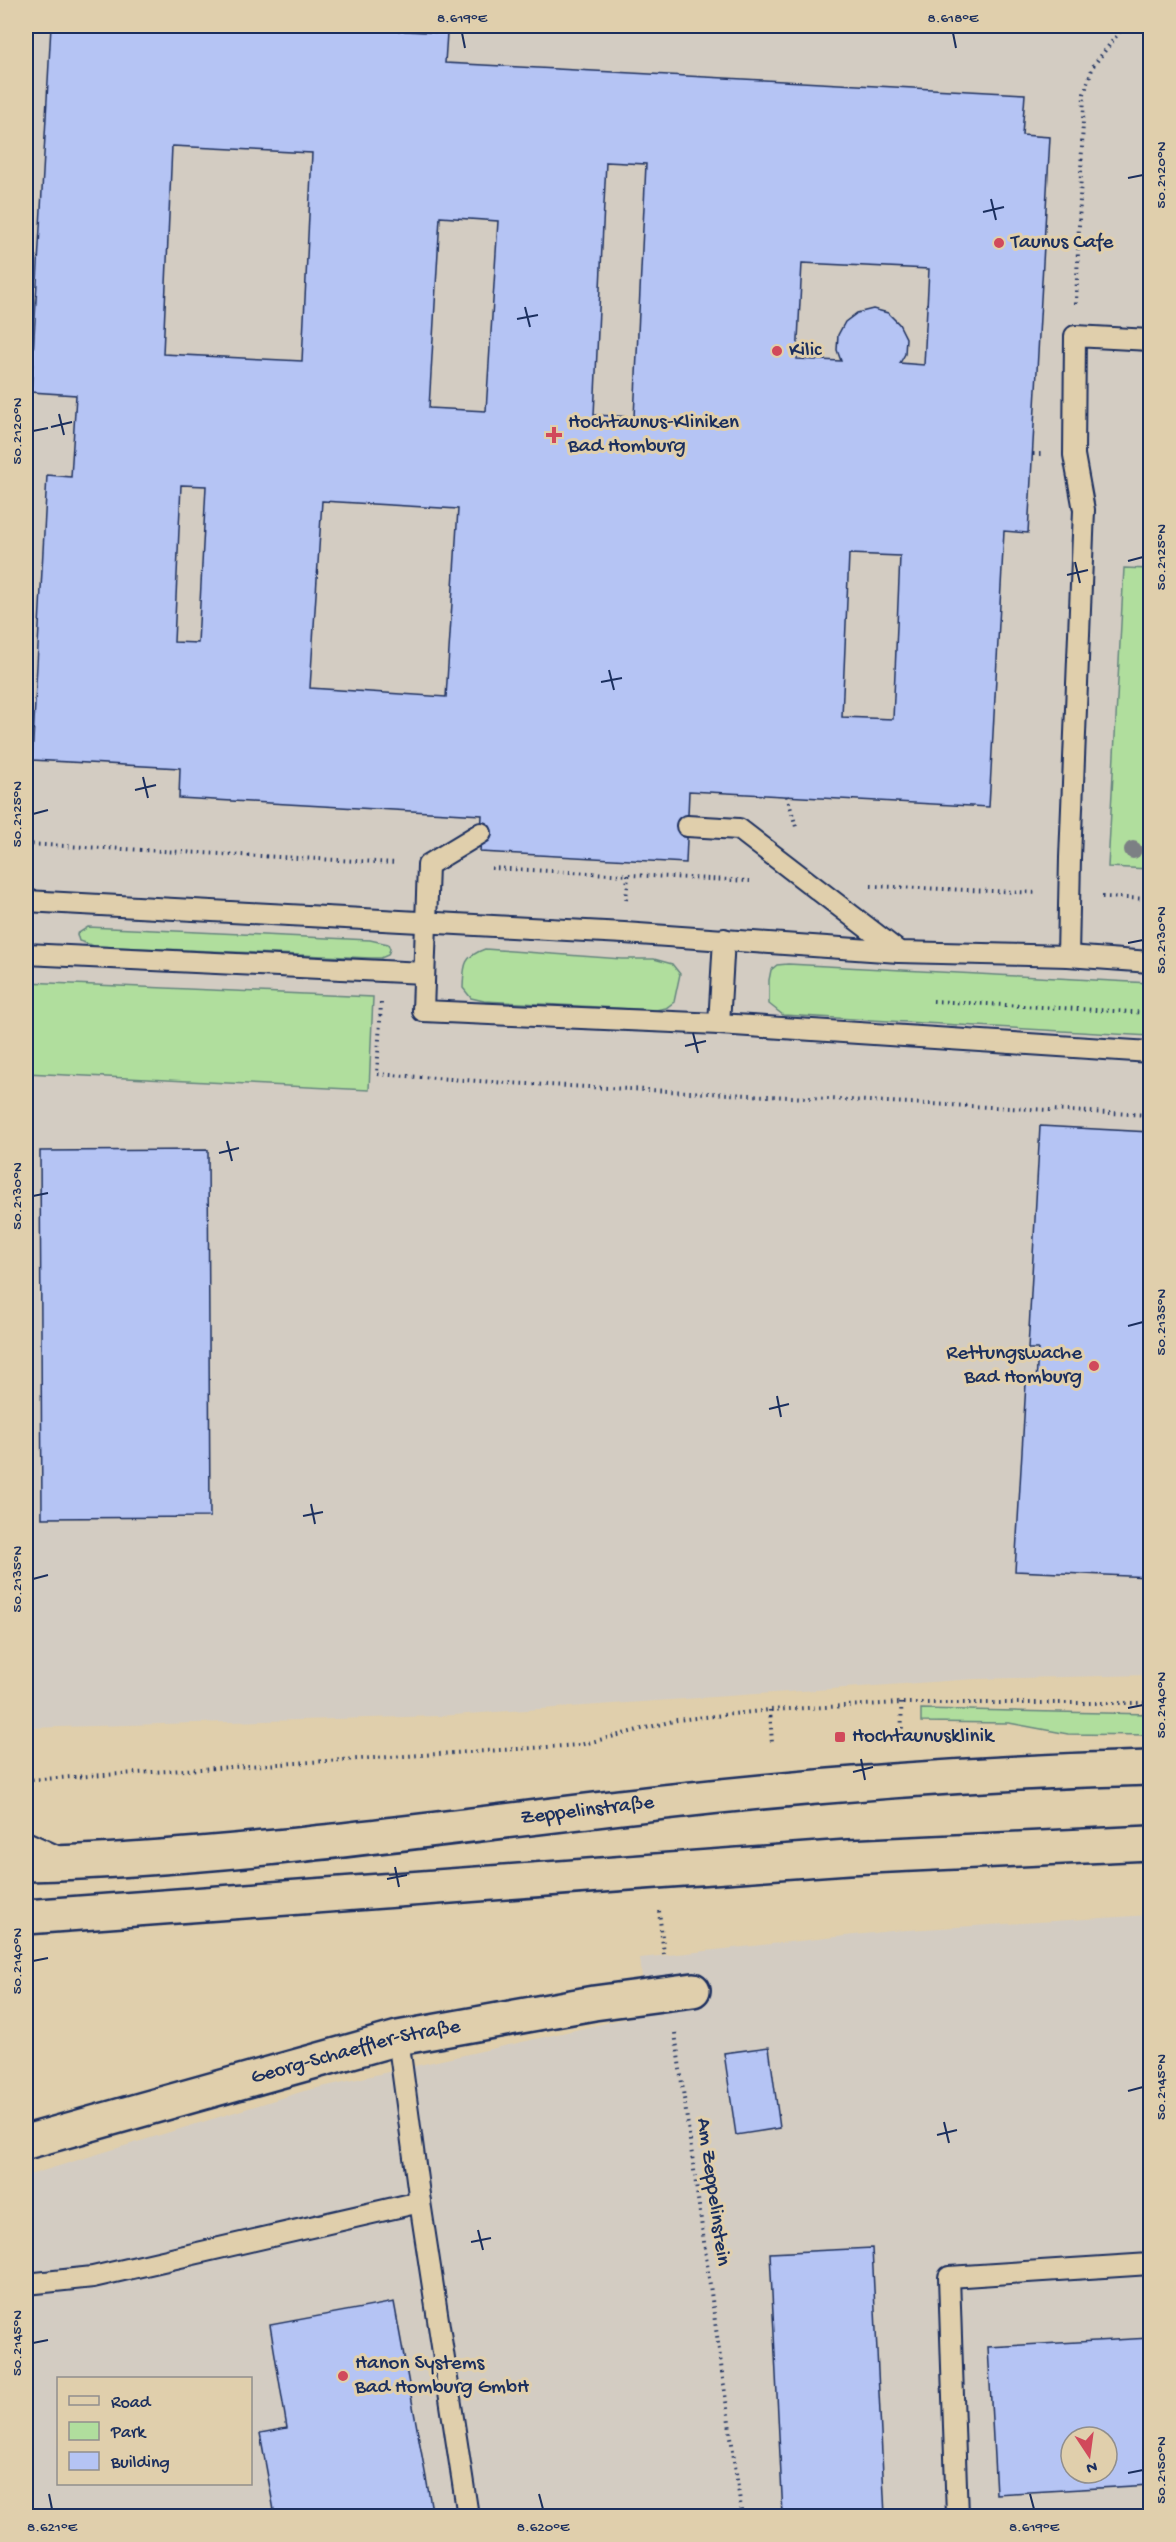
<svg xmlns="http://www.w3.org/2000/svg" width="1176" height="2542" viewBox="0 0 1176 2542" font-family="'Gochi Hand',sans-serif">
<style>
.built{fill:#d3ccc2;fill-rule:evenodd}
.green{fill:#b0de9d;stroke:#66867e;stroke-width:1.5}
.building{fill:#b5c4f4;stroke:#1b2f5e;stroke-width:1.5;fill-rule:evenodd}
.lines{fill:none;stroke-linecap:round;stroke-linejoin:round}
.service-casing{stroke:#1b2f5e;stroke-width:24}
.minor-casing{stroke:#1b2f5e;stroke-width:38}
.secondary-casing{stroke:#1b2f5e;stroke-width:38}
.path{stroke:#1b2f5e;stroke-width:4;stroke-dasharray:1.5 4.5;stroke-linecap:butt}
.service{stroke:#e0cfac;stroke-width:20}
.minor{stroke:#e0cfac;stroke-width:33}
.secondary{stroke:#e0cfac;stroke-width:33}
.tree{fill:#7c8084}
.ticks{fill:none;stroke:#1b2f5e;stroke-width:2}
.poi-dot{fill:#d1495b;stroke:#e0cfac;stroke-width:2}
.labels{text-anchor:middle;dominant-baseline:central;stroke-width:6;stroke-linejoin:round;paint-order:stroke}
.poi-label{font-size:21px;fill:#1b2f5e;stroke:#e0cfac;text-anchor:start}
.street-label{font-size:21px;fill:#1b2f5e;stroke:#e0cfac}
.neatline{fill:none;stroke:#1b2f5e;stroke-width:2}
.ticks-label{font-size:15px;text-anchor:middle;fill:#1b2f5e}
</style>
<rect width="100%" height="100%" fill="#e0cfac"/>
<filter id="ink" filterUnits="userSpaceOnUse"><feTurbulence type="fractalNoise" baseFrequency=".0167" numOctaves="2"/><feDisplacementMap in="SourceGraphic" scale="12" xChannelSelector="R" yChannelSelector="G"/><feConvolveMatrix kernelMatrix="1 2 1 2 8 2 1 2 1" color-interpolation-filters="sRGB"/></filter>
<g filter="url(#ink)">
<g class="built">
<polygon points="26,26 1150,26 1150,1675 975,1679 439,1716 26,1728"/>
<path d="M1150,1915v601h-1124v-340l278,-85 342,-77 -6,-56 251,-27zM58,2378h192v106h-192zM1071,2437h36v36h-36z"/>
</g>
<g class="green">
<polygon points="1124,568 1150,569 1150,869 1108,867"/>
<polygon points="88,927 370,940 388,944 390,949 388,955 381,958 371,958 94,946 79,941 77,934"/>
<path d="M485,949l137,10h32l18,5 8,10 -6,28 -8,6 -10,2 -172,-9 -13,-3 -8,-10c1,-21 -1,-31 22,-39z"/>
<polygon points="788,964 1150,983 1150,1036 783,1015 769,1004 769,980 771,970 777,965"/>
<polygon points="26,982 373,997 369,1090 26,1073"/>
<polygon points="921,1709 1150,1714 1150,1735 1068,1734 1009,1723 921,1722"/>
</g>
<g class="building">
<path d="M51,26h248l148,7 -2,30 580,31 -3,41 28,2 -22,396 -24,-2 -15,276 -300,-16 -3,72 -206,-11 2,-37 -303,-17 1,-30 -148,-8 15,-285 24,2 5,-82 -45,-3zM172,146l140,7 -10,208 -139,-7zM606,162l40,2 -12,253 -40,-2zM440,217l58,4 -12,190 -57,-3zM802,263l127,6 -5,96 -24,-2 5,-9 1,-16 -7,-14 -11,-11 -15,-4 -16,4 -12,9 -7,13 -1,15 4,11 -44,-2zM181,485l25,1 -8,157 -24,-1zM322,501l136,8 -12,188 -136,-9zM849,554l51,2 -7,163 -51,-2z"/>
<polygon points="1040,1126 1150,1132 1150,1577 1015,1571 1026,1383 1036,1383 1038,1349 1028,1349"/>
<polygon points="208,1150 210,1517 42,1518 40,1151"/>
<polygon points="769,2047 780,2128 736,2135 724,2053"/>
<polygon points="872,2248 885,2516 783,2516 770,2253"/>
<polygon points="394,2302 433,2516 275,2516 260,2433 287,2428 270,2325"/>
<path d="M1150,2338v147l-154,9 -8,-147zM1071,2437h36v36h-36z"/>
</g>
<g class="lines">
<defs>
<g id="service">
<polyline points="687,826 739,829 899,952"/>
<polyline points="481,833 428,865 423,1011 719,1024 1150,1052"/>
<polyline points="26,901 624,933 899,952 1068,956 1150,962"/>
<polyline points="26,954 424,973"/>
<polyline points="1068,956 1070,858 1084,510 1074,455 1075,336 1150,340"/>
<polyline points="719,1024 724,939"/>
<polyline points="26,1842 61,1858"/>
<polyline points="398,2038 420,2202 468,2516"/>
<polyline points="26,2284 93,2277 420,2202"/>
<polyline points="957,2516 949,2277 1150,2264"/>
</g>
<g id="minor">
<path id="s1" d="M26,2142l372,-104 196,-35 99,-13"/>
</g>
<g id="secondary">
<path id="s2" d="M26,1864c213,-6 426,-38 638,-62 162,-18 324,-30 486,-34"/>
<polyline points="26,1917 848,1857 1150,1843"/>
</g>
</defs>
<use href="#service" class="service-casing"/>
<use href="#minor" class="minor-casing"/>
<use href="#secondary" class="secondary-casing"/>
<g class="path">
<polyline points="1076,304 1084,94 1093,66 1124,26"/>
<polyline points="1033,454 1041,454"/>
<polyline points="787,796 797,830"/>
<polyline points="26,844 396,863"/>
<polyline points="491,868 750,881"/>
<polyline points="871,886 1038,893"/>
<polyline points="1102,897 1150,899"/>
<polyline points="626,900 628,875"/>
<polyline points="933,1001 1150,1013"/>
<polyline points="381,1003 377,1074 508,1083 1150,1115"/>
<polyline points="901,1703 902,1731"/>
<polyline points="770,1710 772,1744"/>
<polyline points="26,1780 580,1745 677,1720 770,1710 901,1703 1150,1703"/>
<polyline points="659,1911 664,1954"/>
<polyline points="675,2033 742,2516"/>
</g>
<use href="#service" class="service"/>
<use href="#minor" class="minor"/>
<use href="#secondary" class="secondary"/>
</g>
<circle class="tree" cx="1133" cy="850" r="9"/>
</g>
<path class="ticks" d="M462,33l3,15M953,33l3,15M1128,178l15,-3M991,199l5,21M983,212l21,-5M525,307l5,20M517,319l21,-4M59,414l5,21M51,427l21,-5M33,431l15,-3M1128,561l15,-4M1075,562l5,21M1067,575l21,-5M609,670l5,20M601,682l21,-4M143,777l5,21M135,790l21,-5M33,814l15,-4M1128,943l15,-3M693,1033l5,20M685,1046l21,-5M227,1141l5,20M219,1153l20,-5M33,1196l15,-3M1128,1326l15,-4M777,1396l4,21M769,1409l20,-5M311,1504l4,20M303,1516l20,-4M33,1579l15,-4M1128,1708l15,-3M861,1759l4,21M853,1772l20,-5M395,1867l4,20M387,1879l20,-4M33,1961l15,-3M1128,2091l15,-4M944,2122l5,21M937,2135l20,-5M478,2230l5,20M471,2242l20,-4M33,2343l15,-3M1128,2473l15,-3M49,2494l3,15M539,2494l4,15M1030,2494l4,15"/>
<g class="poi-dot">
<circle cx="999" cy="243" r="6"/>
<circle cx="777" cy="351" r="6"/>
<path d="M551 426h6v6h6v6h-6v6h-6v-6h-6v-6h6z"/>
<circle cx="1094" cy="1366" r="6"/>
<rect x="834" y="1731" width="12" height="12" rx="3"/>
<circle cx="343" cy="2376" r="6"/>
</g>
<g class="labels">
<g class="poi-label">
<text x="1011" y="243">Taunus Cafe</text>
<text x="789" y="351">Kilic</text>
<text x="568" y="423">Hochtaunus-Kliniken<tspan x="568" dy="24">Bad Homburg</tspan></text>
<text x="1082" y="1354" text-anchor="end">Rettungswache<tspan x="1082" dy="24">Bad Homburg</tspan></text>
<text x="852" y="1737">Hochtaunusklinik</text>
<text x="355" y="2364">Hanon Systems<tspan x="355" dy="24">Bad Homburg GmbH</tspan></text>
</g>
<g class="street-label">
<text stroke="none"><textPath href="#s2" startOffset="564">Zeppelinstraße</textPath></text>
<text stroke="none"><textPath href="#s1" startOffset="342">Georg-Schaeffler-Straße</textPath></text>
<text transform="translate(712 2192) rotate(82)">Am Zeppelinstein</text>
</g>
</g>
<rect width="1176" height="2542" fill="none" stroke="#e0cfac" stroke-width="66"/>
<rect x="57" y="2377" width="195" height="108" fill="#e0cfac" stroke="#918f8d" stroke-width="1.5"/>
<rect x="69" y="2396" width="30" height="9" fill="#e0cfac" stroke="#918f8d" stroke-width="1.5"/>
<text x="111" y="2407" font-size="18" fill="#1b2f5e">Road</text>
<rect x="69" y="2422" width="30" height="18" fill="#b0de9d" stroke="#918f8d" stroke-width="1.5"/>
<text x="111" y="2437" font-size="18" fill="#1b2f5e">Park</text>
<rect x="69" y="2452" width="30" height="18" fill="#b5c4f4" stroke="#918f8d" stroke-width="1.5"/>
<text x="111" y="2467" font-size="18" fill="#1b2f5e">Building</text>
<g transform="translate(1089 2455) rotate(167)"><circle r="28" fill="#e0cfac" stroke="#918f8d" stroke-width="1.5"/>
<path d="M0-4.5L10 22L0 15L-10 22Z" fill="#d1495b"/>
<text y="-9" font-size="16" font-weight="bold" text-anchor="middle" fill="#1b2f5e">N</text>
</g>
<rect x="33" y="33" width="1110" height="2476" class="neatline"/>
<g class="ticks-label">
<text x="462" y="22">8.619°E</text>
<text x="953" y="22">8.618°E</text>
<text transform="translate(1160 175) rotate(-90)" y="5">50.2120°N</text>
<text transform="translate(16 431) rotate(-90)" y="5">50.2120°N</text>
<text transform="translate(1160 557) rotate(-90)" y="5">50.2125°N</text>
<text transform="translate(16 814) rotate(-90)" y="5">50.2125°N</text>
<text transform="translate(1160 940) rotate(-90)" y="5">50.2130°N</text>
<text transform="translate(16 1196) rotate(-90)" y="5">50.2130°N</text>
<text transform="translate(1160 1322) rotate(-90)" y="5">50.2135°N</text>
<text transform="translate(16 1579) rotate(-90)" y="5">50.2135°N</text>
<text transform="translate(1160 1705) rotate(-90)" y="5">50.2140°N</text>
<text transform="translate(16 1961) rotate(-90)" y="5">50.2140°N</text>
<text transform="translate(1160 2087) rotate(-90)" y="5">50.2145°N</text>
<text transform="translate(16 2343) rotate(-90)" y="5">50.2145°N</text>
<text transform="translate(1160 2470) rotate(-90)" y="5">50.2150°N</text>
<text x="52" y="2531">8.621°E</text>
<text x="543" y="2531">8.620°E</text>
<text x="1034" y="2531">8.619°E</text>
</g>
</svg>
